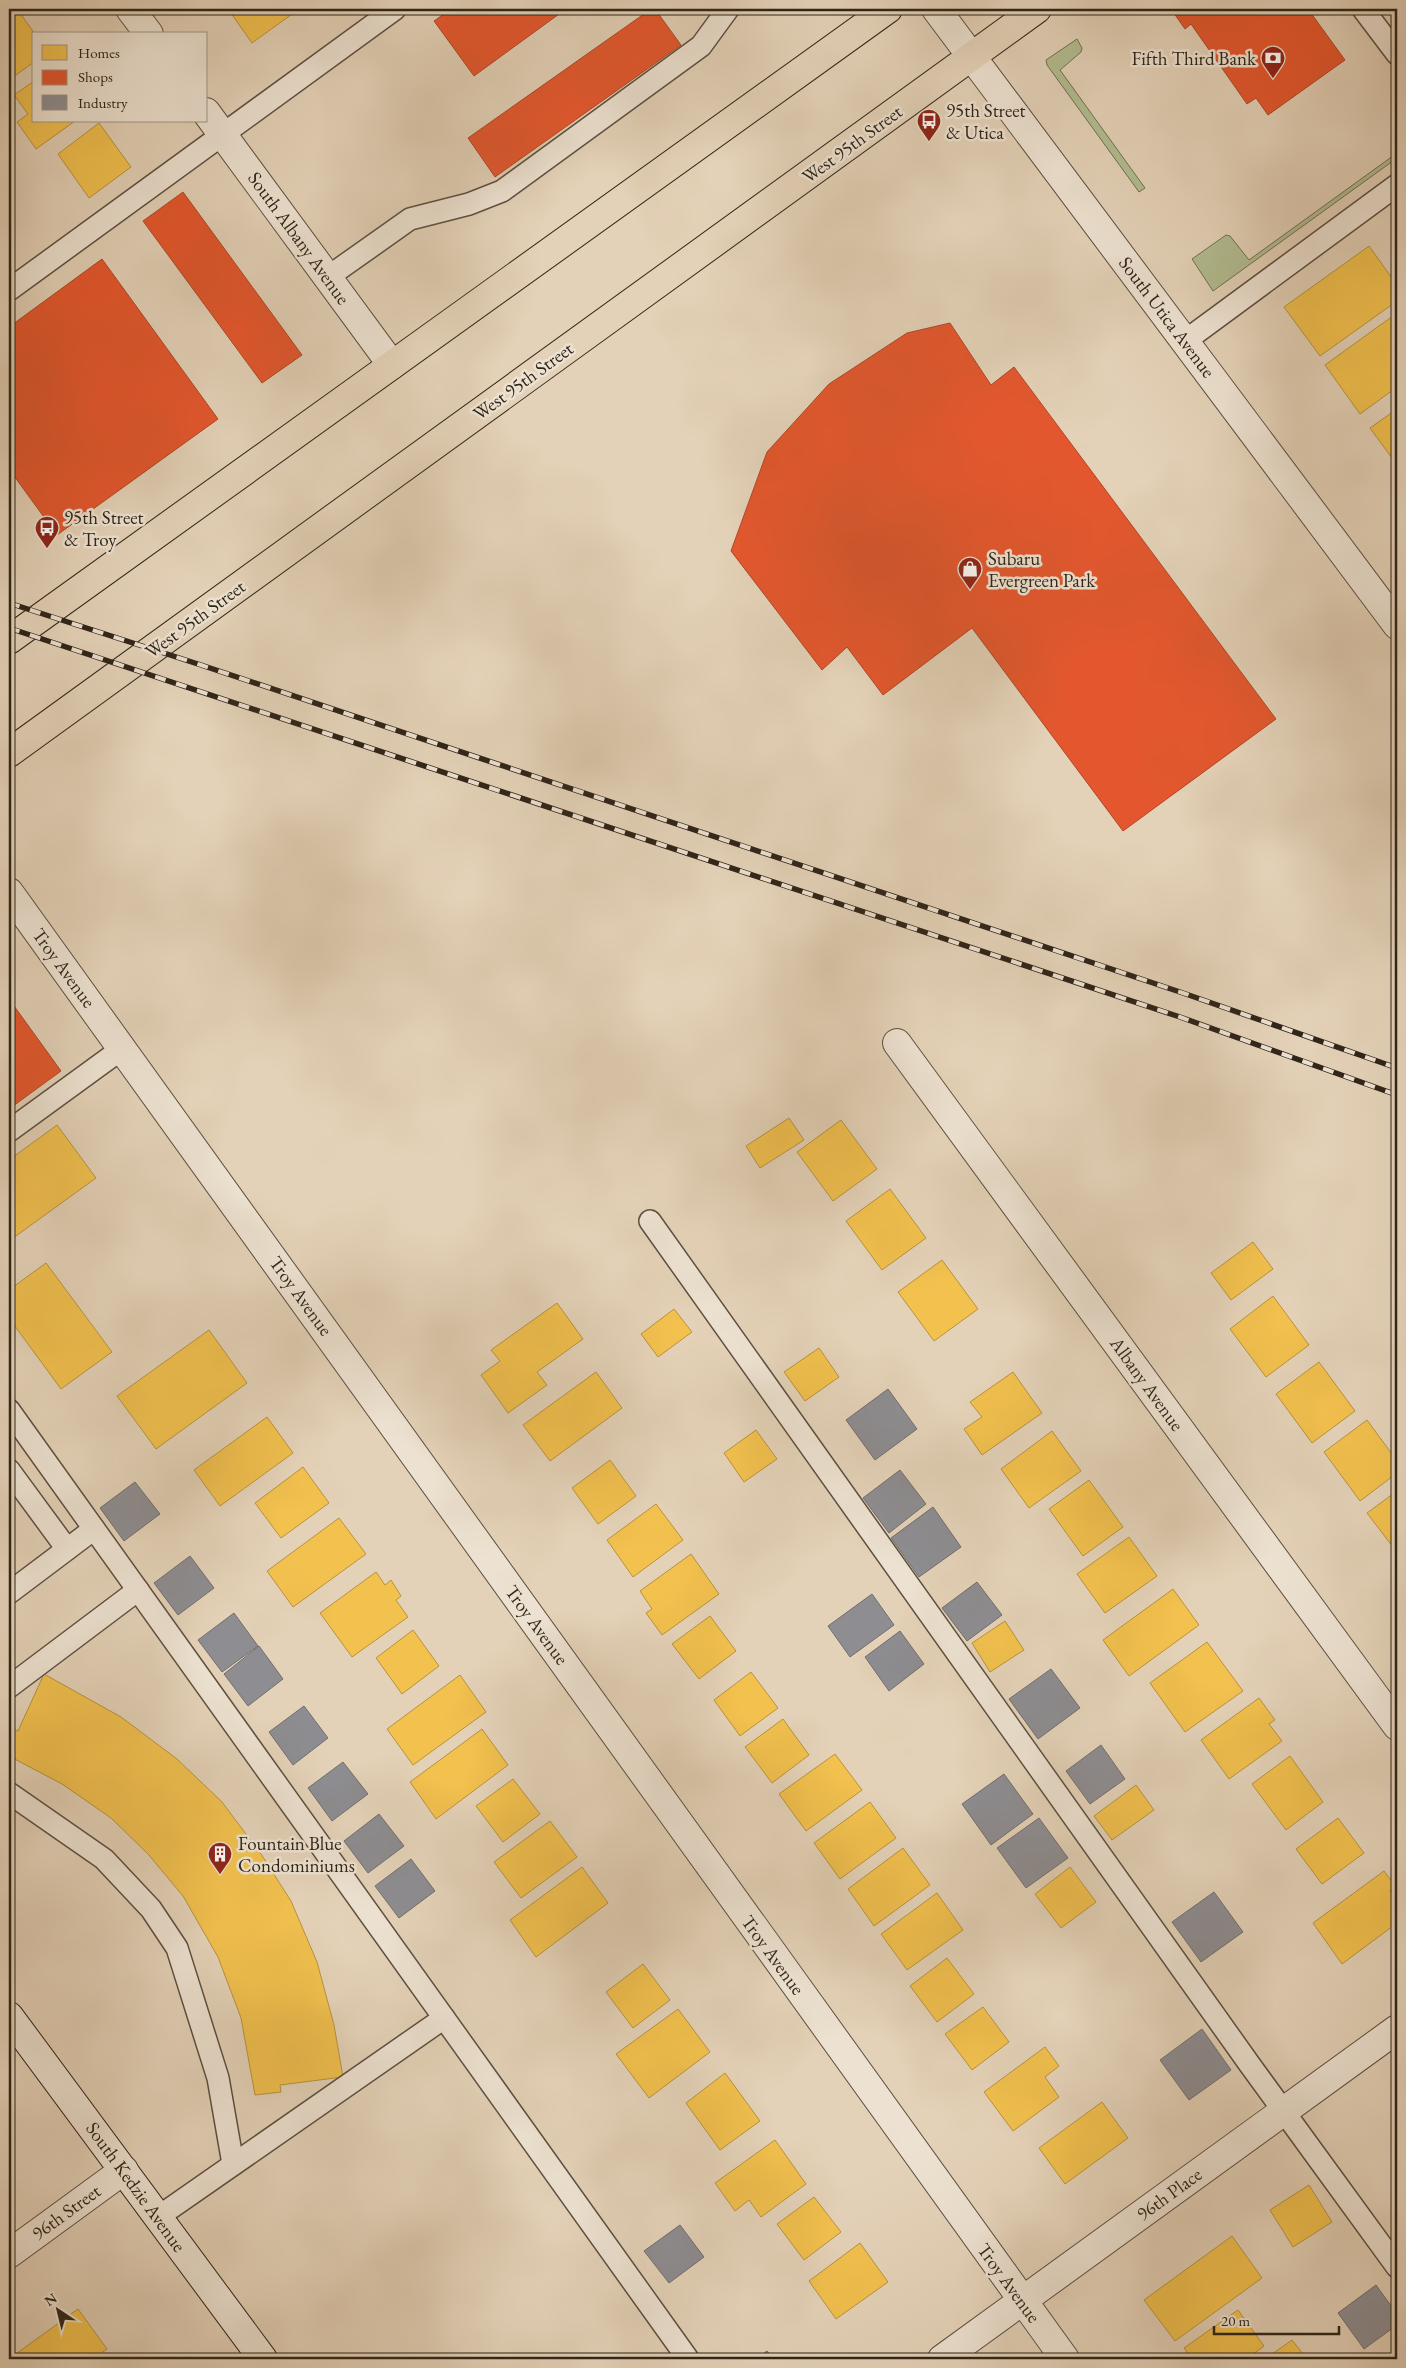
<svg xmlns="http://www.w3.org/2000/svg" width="1406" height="2368" viewBox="0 0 1406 2368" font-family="'EB Garamond',serif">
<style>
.green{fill:#b2bc90;stroke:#707054}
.homes{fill:#f2c14e;stroke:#b8923e}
.shops{fill:#e4572e;stroke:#ae4828}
.industry{fill:#8d8d92;stroke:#716e6e}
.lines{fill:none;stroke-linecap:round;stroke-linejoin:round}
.service-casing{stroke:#5c5041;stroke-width:24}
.minor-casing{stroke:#5c5041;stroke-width:30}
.secondary-casing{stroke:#2f2519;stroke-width:30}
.primary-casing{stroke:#2f2519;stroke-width:30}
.service{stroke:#ede2d1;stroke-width:21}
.minor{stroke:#ede2d1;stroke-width:28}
.secondary{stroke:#ede2d1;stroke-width:28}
.primary{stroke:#e4d2b8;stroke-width:28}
.rail-casing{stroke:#2f2519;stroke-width:5.5}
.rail{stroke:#ede2d1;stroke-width:4;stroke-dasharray:11;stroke-linecap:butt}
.labels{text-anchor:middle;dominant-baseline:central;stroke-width:5;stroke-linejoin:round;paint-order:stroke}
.poi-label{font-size:19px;fill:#2f2519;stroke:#ede2d1;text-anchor:start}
.street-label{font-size:19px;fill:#2f2519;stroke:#ede2d1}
</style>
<rect width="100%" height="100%" fill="#e4d2b8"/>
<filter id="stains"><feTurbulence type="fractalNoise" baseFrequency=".004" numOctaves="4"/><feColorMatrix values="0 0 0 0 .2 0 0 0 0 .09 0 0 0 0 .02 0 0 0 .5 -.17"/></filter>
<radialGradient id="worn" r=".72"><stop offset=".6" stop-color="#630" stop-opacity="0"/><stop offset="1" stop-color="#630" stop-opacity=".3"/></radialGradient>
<g class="green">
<polygon points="1077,39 1082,48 1081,52 1060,70 1145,188 1139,192 1047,65 1046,60"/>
<polygon points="1397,153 1397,158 1213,291 1192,259 1226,235 1230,236 1249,260"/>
</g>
<g class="homes">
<polygon points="9,9 17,9 35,34 34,62 9,80"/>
<polygon points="228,9 299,9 252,43"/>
<polygon points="34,81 34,121 75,121 36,149 17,122 28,114 14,95"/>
<polygon points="99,123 131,167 89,198 58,154"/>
<polygon points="1369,246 1397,285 1397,301 1320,356 1284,307"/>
<polygon points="1397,313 1397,387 1360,414 1325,365"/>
<polygon points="1397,409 1397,465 1370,428"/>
<polygon points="789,1118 804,1140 760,1168 746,1146"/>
<polygon points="841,1120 877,1169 833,1201 797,1152"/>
<polygon points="57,1125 96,1178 9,1241 9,1160"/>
<polygon points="890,1189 926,1238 882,1270 846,1221"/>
<polygon points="1253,1242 1273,1269 1231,1300 1211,1273"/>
<polygon points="942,1260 978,1309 934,1341 898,1292"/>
<polygon points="46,1263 112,1352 61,1389 9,1318 9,1290"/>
<polygon points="1273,1296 1309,1345 1266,1377 1230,1329"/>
<polygon points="557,1303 583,1339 537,1372 547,1385 508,1413 481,1375 500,1361 491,1350"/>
<polygon points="674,1309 692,1332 658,1357 641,1334"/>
<polygon points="209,1330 247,1383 156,1449 117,1396"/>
<polygon points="819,1348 839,1377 805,1401 784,1372"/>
<polygon points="1319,1362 1355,1411 1312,1443 1276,1394"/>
<polygon points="596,1372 622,1408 550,1461 523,1425"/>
<polygon points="1013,1372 1042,1413 982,1455 964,1429 982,1417 970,1402"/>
<polygon points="267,1417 293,1453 220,1506 194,1470"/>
<polygon points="1367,1420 1397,1461 1397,1473 1360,1501 1324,1452"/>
<polygon points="756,1430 777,1459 744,1482 724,1453"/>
<polygon points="1052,1431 1081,1471 1029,1508 1001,1469"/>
<polygon points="610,1460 636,1496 598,1524 572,1488"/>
<polygon points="303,1467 329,1503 281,1538 255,1503"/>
<polygon points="1089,1480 1123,1527 1083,1556 1049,1509"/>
<polygon points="1397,1491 1397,1550 1396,1551 1367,1513"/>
<polygon points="656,1504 683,1540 633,1577 607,1540"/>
<polygon points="339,1518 366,1554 293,1607 267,1571"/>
<polygon points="1129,1537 1157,1576 1105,1613 1077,1574"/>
<polygon points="691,1554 719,1594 662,1635 646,1613 652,1609 640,1591"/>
<polygon points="376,1572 385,1585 391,1580 401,1596 396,1600 408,1617 352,1657 320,1613"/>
<polygon points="1173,1589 1199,1625 1129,1676 1103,1640"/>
<polygon points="710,1616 736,1651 699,1679 672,1644"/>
<polygon points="1005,1621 1024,1650 990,1672 972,1643"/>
<polygon points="413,1630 439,1666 402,1694 376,1658"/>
<polygon points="1207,1642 1243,1691 1185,1732 1150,1683"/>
<polygon points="751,1672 778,1708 740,1736 714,1700"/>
<polygon points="44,1674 121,1717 177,1759 222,1802 261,1854 291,1901 317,1962 334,2025 343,2077 280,2085 281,2092 255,2095 241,2018 218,1957 183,1896 148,1854 111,1818 62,1784 9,1756 9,1737 13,1729 18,1731"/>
<polygon points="460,1675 486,1712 413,1765 387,1729"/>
<polygon points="1259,1698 1275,1720 1269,1724 1282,1741 1229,1779 1201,1740"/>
<polygon points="783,1719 809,1755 772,1783 745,1747"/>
<polygon points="482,1729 508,1765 436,1819 410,1782"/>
<polygon points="835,1754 862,1790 806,1831 779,1794"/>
<polygon points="1290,1756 1323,1802 1286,1830 1252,1784"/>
<polygon points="513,1779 540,1814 503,1842 476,1806"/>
<polygon points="1136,1785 1154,1810 1112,1840 1094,1816"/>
<polygon points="870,1802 896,1838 840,1879 814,1843"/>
<polygon points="1338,1818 1364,1853 1322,1884 1296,1849"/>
<polygon points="550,1821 577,1857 521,1898 494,1862"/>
<polygon points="903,1848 930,1885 874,1926 848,1889"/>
<polygon points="582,1867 608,1903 536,1957 510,1920"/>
<polygon points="1070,1867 1096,1902 1061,1928 1035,1894"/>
<polygon points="1384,1871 1396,1887 1390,1891 1397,1900 1397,1923 1342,1964 1313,1923"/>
<polygon points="937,1893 963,1930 907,1970 881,1934"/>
<polygon points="947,1958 974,1994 937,2022 910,1986"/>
<polygon points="643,1964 670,2000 633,2028 606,1992"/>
<polygon points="983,2007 1009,2042 972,2070 945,2034"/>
<polygon points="678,2009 710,2052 649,2098 616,2054"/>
<polygon points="1045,2047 1059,2066 1045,2077 1059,2097 1013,2131 984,2092"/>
<polygon points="725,2073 760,2121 720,2150 686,2103"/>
<polygon points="1102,2102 1128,2138 1065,2184 1039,2148"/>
<polygon points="775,2140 806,2184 761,2217 749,2200 735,2211 715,2183"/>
<polygon points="1309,2185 1332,2222 1293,2247 1270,2210"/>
<polygon points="814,2197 841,2232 804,2260 777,2224"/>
<polygon points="1232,2236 1262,2278 1175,2341 1144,2300"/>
<polygon points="860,2243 888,2282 836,2319 809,2281"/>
<polygon points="78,2309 107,2349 93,2359 9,2359"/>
<polygon points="1238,2310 1264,2346 1247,2359 1192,2359 1184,2348"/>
<polygon points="1292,2340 1307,2359 1265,2359"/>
</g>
<g class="shops">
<polygon points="451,9 566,9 474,76 434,21"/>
<polygon points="651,9 655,9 681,45 495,177 468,138"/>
<polygon points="1171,9 1308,9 1345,60 1268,115 1256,98 1247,104 1191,24 1185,29"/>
<polygon points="183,192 302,355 262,383 143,221"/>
<polygon points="102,259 218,419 57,535 9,469 9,327"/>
<polygon points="950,323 991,385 1014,367 1276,719 1123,831 972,628 883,695 847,647 822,670 731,551 767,452 829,384 907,333"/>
<polygon points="9,999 61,1071 9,1109"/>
</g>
<g class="industry">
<polygon points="888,1389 917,1429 875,1460 846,1420"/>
<polygon points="900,1470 926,1504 889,1533 863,1498"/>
<polygon points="135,1482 160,1514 124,1541 100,1508"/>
<polygon points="933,1507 961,1547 919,1577 891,1538"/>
<polygon points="190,1556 214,1588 178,1615 154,1583"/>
<polygon points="977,1582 1002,1615 967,1641 942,1608"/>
<polygon points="872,1594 894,1625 850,1657 828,1626"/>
<polygon points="234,1613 258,1646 222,1672 198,1640"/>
<polygon points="900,1631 924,1664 889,1691 865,1657"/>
<polygon points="259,1646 283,1679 248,1706 224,1674"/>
<polygon points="1051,1669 1080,1708 1038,1739 1009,1699"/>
<polygon points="304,1706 328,1738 293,1765 269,1732"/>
<polygon points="1101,1745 1125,1779 1090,1804 1066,1771"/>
<polygon points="343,1762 368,1794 332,1821 308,1788"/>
<polygon points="1004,1774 1033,1814 991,1845 962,1804"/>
<polygon points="379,1814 404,1846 368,1873 344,1841"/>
<polygon points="1039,1818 1068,1858 1026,1888 997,1848"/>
<polygon points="411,1859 435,1891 399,1918 375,1886"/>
<polygon points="1214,1892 1243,1932 1201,1962 1172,1922"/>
<polygon points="1202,2029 1231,2070 1189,2100 1160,2060"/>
<polygon points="680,2225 704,2257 669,2283 644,2251"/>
<polygon points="1376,2285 1397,2314 1397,2325 1364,2349 1338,2313"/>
<polygon points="767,2351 774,2359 756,2359"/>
</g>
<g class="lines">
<defs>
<g id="service">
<polyline points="1363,9 1397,54"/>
<polyline points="328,277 410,219 469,204 502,191 701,46 728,9"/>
<polyline points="9,290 395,9"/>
<polyline points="1185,341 1397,185"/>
<polyline points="9,1131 123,1048"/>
<polyline points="650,1221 1250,2065 1397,2267"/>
<polyline points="9,1410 688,2359"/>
<polyline points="9,1470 67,1549"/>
<polyline points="9,1593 94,1529"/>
<polyline points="9,1687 138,1590"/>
<polyline points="9,1793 104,1859 151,1909 177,1948 218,2078 233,2164"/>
<polyline points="158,2217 444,2018"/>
</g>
<g id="minor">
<polyline points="130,9 149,34"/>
<polyline points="936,9 1397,625"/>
<polyline points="206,112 392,365"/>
<polyline points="9,892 1065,2359"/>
<polyline points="897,1043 1397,1726"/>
<polyline points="9,2254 124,2170"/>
<polyline points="942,2359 1397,2029"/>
</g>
<polyline id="secondary" points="9,2016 263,2359"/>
<g id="primary">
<polyline points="9,640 888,9"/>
<polyline points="9,753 1037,9"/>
</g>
</defs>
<use href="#service" class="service-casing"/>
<use href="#minor" class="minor-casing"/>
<use href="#secondary" class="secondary-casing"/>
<use href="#primary" class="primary-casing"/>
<use href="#service" class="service"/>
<use href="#minor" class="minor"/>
<use href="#secondary" class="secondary"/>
<use href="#primary" class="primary"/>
<defs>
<g id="rail">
<polyline points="9,603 201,665 1183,993 1397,1068"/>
<polyline points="9,628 1180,1017 1397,1095"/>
</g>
</defs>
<use href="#rail" class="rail-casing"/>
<use href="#rail" class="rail"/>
</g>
<defs>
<symbol id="bank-pin" viewBox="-11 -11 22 30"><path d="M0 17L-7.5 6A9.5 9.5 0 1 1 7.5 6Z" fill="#8f2418" stroke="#ede2d1"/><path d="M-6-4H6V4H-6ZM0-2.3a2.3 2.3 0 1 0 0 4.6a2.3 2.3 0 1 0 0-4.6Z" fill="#fff"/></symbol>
<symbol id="bus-pin" viewBox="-11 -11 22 30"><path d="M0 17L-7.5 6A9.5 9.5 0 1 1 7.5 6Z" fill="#8f2418" stroke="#ede2d1"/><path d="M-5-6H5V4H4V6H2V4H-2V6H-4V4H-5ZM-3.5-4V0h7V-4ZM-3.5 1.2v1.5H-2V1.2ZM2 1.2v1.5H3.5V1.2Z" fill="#fff"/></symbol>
<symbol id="shop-pin" viewBox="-11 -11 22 30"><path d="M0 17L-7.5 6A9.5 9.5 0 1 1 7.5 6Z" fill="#8f2418" stroke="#ede2d1"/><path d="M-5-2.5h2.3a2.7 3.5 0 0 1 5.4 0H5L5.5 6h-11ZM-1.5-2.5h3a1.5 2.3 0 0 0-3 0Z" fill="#fff"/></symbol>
<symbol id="building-pin" viewBox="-11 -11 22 30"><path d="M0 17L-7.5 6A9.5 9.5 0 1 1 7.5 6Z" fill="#8f2418" stroke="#ede2d1"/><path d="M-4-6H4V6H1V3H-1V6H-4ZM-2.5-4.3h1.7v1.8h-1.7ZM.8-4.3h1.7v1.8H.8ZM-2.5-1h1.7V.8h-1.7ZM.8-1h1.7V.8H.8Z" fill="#fff"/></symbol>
</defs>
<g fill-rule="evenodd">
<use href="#bank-pin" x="1259" y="44" width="28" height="38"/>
<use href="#bus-pin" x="915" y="107" width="28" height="38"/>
<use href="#bus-pin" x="33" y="514" width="28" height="38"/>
<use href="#shop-pin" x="956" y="555" width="28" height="38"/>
<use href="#building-pin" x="206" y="1840" width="28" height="38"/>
</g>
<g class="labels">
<g class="poi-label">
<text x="1256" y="58" text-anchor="end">Fifth Third Bank</text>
<text x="946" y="110">95th Street<tspan x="946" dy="22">&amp; Utica</tspan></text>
<text x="64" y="517">95th Street<tspan x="64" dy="22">&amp; Troy</tspan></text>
<text x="988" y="558">Subaru<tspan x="988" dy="22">Evergreen Park</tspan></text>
<text x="238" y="1843">Fountain Blue<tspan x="238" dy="22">Condominiums</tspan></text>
</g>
<g class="street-label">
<text transform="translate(852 144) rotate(-36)">West 95th Street</text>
<text transform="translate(299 238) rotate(54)">South Albany Avenue</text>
<text transform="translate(1167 317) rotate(53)">South Utica Avenue</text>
<text transform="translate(523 381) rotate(-36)">West 95th Street</text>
<text transform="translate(195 619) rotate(-36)">West 95th Street</text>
<text transform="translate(64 968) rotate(54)">Troy Avenue</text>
<text transform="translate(301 1296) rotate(54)">Troy Avenue</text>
<text transform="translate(1147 1384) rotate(54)">Albany Avenue</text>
<text transform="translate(537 1625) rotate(54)">Troy Avenue</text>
<text transform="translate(773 1955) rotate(54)">Troy Avenue</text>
<text transform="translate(136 2187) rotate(54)">South Kedzie Avenue</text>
<text transform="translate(1169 2194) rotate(-36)">96th Place</text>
<text transform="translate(66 2212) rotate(-36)">96th Street</text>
<text transform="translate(1009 2283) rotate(54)">Troy Avenue</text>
</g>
</g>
<rect width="1406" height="2368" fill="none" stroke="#e4d2b8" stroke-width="30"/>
<rect x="10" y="10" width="1386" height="2348" fill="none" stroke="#2f2519" stroke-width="2.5"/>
<rect x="15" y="15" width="1376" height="2338" fill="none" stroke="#2f2519"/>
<rect x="32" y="32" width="175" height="90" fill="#ede2d1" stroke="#a19687"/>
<rect x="42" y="45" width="25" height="15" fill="#f2c14e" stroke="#a19687"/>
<text x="78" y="58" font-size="15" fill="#2f2519">Homes</text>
<rect x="42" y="70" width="25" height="15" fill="#e4572e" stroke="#a19687"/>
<text x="78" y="82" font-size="15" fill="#2f2519">Shops</text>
<rect x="42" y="95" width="25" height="15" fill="#8d8d92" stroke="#a19687"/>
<text x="78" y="108" font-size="15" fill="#2f2519">Industry</text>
<g transform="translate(58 2310) rotate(325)" stroke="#ede2d1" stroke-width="4" paint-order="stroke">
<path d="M0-4L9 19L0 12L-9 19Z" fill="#2f2519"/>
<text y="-8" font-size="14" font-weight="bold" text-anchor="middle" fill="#2f2519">N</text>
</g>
<path d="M1214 2326v8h125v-8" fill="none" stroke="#2f2519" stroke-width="2.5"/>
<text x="1221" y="2326" font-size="15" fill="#2f2519" stroke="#ede2d1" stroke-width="4" paint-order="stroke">20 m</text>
<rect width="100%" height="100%" filter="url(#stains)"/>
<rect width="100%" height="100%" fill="url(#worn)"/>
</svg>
